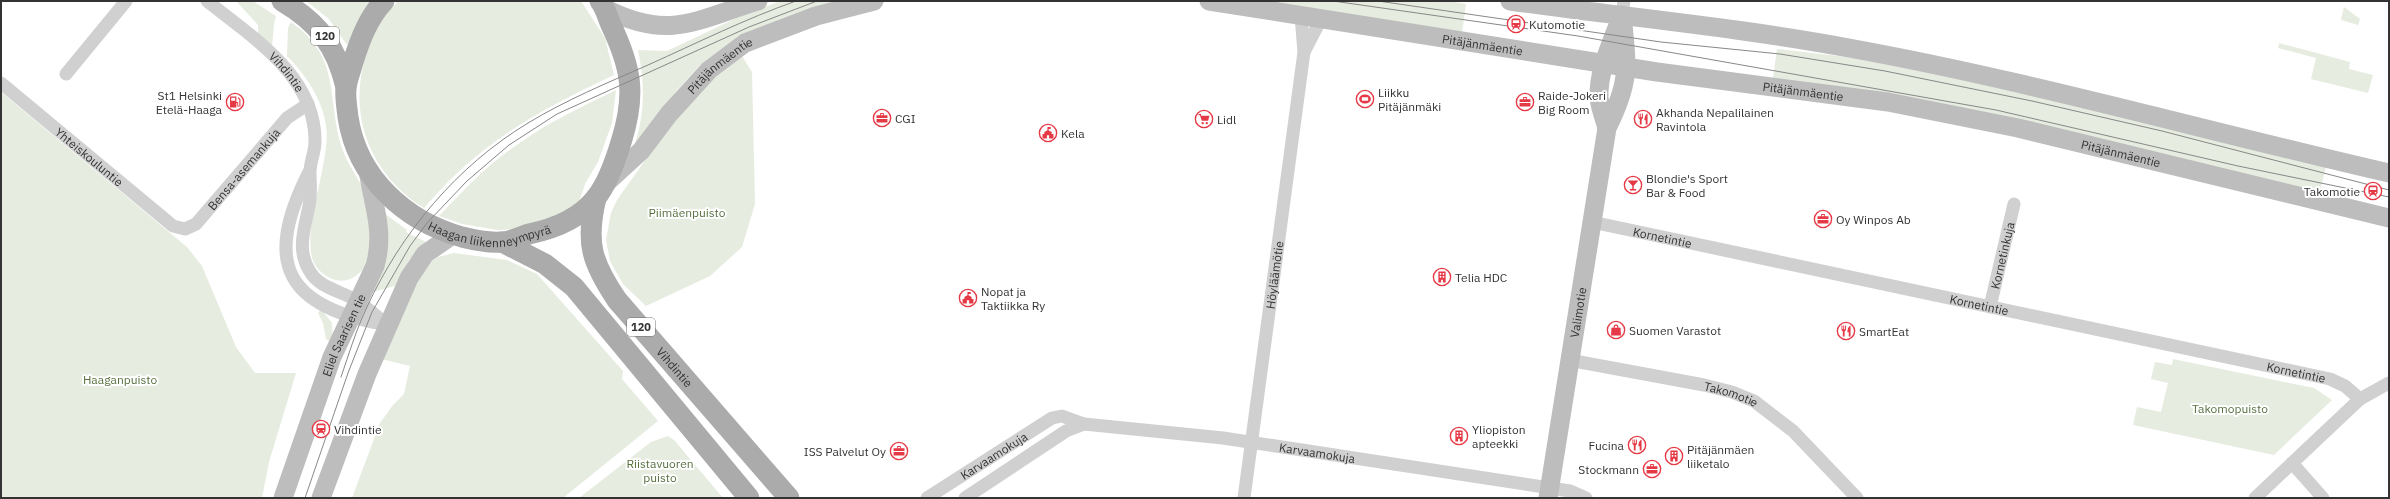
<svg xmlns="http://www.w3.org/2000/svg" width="2390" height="499" viewBox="0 0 2390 499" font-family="'IBM Plex Sans',sans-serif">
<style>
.green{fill:#e6ecdf}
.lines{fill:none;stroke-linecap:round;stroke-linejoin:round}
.street{stroke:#d0d0d0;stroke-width:13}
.secondary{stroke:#bdbdbd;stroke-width:19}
.primary{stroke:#ababab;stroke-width:21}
.tram{stroke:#888;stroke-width:1}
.labels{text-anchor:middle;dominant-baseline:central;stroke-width:4;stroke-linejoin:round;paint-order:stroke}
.shield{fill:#fff;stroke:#707070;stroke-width:1}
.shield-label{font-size:11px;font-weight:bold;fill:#333}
.poi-label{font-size:12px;fill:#333;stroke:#fff;text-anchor:start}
.street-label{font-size:12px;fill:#333;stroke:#fff}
.park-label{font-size:12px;fill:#56703f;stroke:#fff}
</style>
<rect width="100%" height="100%" fill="#fff"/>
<g class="green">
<polygon points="236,1 253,1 276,16 274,24 272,47 258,35 258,25"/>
<polygon points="306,1 372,1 347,45 329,19"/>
<path d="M398,1h183l24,37 9,37c-76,36 -134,67 -190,133 -54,-33 -78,-95 -57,-155 7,-20 16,-38 31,-52z"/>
<path d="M781,1h74l-108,32 -27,17 -20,15 -23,25 -39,54h-3c10,-32 10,-61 3,-94l29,1 78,-37z"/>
<polygon points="1254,1 1449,1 1466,4 1462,33"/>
<polygon points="2344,7 2360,19 2358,25 2341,20"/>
<path d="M291,22c51,36 35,75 51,126 5,15 14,27 21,40 3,8 4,19 5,27 2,9 8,24 6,32 -7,27 -31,47 -55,23 -25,-24 13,-106 7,-144 -3,-26 -21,-52 -39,-70l1,-28z"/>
<polygon points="2279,43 2350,62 2349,69 2373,75 2368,93 2311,79 2316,58 2278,48"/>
<polygon points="1777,49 1855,58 2035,94 2326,167 2320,191 2292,187 1773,78"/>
<polygon points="742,56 752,72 755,204 742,247 710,276 646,306 623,284 610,261 606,240 611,213 617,200 661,138 707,83"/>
<path d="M616,90l-4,33 -14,39 -13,22 -6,18 -20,15 -45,12 -16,1 -36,-6 -23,-8c24,-25 47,-50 75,-69 31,-23 67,-40 102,-57z"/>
<polygon points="1,92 187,247 202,266 236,347 255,373 296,373 269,462 262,498 1,498"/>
<polygon points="385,214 407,230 406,232 426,242 409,260 395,286 369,293"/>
<polygon points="454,253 507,260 537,274 623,371 622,379 658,421 563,498 352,498 380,423 393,405 404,394 410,366 381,359 424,267 438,257"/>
<polygon points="321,309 332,323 333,343 326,339 323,323 318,313"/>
<polygon points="2173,359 2314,388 2332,400 2274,455 2133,425 2137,407 2161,412 2168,383 2151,379 2155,362 2172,365"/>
<polygon points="668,436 674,440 723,498 579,498 651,442"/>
</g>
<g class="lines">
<g class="street">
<path id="s1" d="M207,1c45,36 109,75 108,141 0,10 -5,20 -5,30 0,9 1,18 0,27 -3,25 -15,47 -1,71 10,19 34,21 50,32 10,7 19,15 28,23"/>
<polyline points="1622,15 1624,1"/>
<polyline points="1304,52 1321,19"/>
<polyline points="66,74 126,1"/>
<path id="s2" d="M1,83l172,143 12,3 11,-5 91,-106 21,-14"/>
<path d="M309,172c-47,92 -23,135 78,153"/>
<path id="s3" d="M1592,222l738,157 15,7 15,13"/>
<path id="s4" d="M1990,307l24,-103"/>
<path id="s5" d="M1569,360l135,25 28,7 22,9 39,30 64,67"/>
<polyline points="2292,463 2323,498"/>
<path id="s6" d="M927,498l125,-80 10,-2 22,8 139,14 347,53 16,7"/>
<polyline points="965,498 1066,431 1084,424"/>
<path id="s7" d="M1244,498l60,-446 -3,-36"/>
<polyline points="2255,498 2360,399 2389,383"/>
</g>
<g class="secondary">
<path id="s8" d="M1209,1l448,71 231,30 130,26 371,90"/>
<path d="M1510,1c113,16 227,26 339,47 182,33 360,84 540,125"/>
<path d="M606,9c63,32 90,11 152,-8"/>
<path d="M1607,128c-3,-10 -7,-21 -8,-30 -1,-27 12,-54 21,-78"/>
<path id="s9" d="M605,184l36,-33 28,-37 40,-44 36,-27 71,-27 58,-15"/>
<path id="s10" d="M283,498l49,-141 43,-91c10,-35 -2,-61 -7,-96"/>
<polyline points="321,498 367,374 409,278 425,254 454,234"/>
<path id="s11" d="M1548,498l59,-370c24,-48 20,-62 15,-113"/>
</g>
<g class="primary">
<path d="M282,1c37,22 54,45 64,86"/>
<path id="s12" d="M384,1c-16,17 -24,39 -31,61 -2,8 -6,17 -7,26 -1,9 1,20 2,29 9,61 57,104 114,120 12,3 26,6 39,5 9,0 19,-5 28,-8 24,-5 50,-15 66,-35 12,-14 22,-43 27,-60 14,-46 9,-72 -11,-114 -4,-9 -5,-16 -11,-24"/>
<path id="s13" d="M596,198c-11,45 -4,65 21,102l172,198"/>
<polyline points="502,242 545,264 574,287 749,498"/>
</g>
<g class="tram">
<polyline points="1333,1 1578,36 1996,110 2238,166 2389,197"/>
<polyline points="1378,1 1661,42 1780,54 1885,71 2032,101 2162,131 2389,190"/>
<path d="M341,377c8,-23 15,-47 26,-70 34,-74 90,-141 161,-184 38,-23 79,-40 120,-58 49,-22 97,-46 148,-64"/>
<polyline points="305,498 348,373 372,312 410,246 427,223 467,181 509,145 557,114 749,27 817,1"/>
</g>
</g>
<defs>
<symbol id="station-ring" viewBox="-11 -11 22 22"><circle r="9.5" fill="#fff" stroke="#e63946" stroke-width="1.5"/><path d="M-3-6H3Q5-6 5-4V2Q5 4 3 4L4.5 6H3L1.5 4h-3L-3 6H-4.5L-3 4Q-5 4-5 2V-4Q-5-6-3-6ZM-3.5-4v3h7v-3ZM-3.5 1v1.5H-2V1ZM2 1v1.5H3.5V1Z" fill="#e63946"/></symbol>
<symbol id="stadium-ring" viewBox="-11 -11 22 22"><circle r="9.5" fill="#fff" stroke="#e63946" stroke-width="1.5"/><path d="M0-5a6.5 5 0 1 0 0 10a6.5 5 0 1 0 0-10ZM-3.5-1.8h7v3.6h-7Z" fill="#e63946"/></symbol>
<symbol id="fuel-ring" viewBox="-11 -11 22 22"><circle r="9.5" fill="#fff" stroke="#e63946" stroke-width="1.5"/><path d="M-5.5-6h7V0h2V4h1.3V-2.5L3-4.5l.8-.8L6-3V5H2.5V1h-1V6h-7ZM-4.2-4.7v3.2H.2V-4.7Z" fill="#e63946"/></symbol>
<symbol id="office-ring" viewBox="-11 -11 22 22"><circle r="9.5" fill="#fff" stroke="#e63946" stroke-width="1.5"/><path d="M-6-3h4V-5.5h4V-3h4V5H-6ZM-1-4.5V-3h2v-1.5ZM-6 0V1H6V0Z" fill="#e63946"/></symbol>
<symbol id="supermarket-ring" viewBox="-11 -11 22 22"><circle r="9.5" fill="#fff" stroke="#e63946" stroke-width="1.5"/><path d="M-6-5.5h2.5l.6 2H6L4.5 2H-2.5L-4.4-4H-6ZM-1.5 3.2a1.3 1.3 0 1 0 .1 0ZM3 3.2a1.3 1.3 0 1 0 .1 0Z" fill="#e63946"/></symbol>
<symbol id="restaurant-ring" viewBox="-11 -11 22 22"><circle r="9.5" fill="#fff" stroke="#e63946" stroke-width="1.5"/><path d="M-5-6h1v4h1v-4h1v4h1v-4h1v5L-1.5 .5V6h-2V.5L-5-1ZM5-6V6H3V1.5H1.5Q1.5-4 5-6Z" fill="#e63946"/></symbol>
<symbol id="civic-ring" viewBox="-11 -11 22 22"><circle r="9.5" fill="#fff" stroke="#e63946" stroke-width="1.5"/><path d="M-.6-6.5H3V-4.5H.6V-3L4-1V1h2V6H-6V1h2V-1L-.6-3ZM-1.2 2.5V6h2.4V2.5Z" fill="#e63946"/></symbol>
<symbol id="bar-ring" viewBox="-11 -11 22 22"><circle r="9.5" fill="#fff" stroke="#e63946" stroke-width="1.5"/><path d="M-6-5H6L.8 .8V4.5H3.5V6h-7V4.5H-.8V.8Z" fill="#e63946"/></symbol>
<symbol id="building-ring" viewBox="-11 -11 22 22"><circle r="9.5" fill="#fff" stroke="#e63946" stroke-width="1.5"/><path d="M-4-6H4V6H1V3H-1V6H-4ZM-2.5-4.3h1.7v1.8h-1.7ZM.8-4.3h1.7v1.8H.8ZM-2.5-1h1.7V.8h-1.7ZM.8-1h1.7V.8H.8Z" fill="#e63946"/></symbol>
<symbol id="shop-ring" viewBox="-11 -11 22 22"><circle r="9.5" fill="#fff" stroke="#e63946" stroke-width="1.5"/><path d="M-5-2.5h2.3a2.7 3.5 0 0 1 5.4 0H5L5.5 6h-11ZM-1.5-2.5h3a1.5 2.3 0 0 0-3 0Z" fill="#e63946"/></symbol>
</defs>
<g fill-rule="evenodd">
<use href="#station-ring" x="1506" y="14" width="20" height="20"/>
<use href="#stadium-ring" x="1355" y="89" width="20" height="20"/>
<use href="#fuel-ring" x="225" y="92" width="20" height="20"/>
<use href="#office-ring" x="1515" y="92" width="20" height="20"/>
<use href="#office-ring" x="872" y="108" width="20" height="20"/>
<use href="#supermarket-ring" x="1194" y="109" width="20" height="20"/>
<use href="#restaurant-ring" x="1633" y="109" width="20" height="20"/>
<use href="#civic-ring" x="1038" y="123" width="20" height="20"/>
<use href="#bar-ring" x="1623" y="175" width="20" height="20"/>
<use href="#station-ring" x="2363" y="181" width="20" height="20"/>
<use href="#office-ring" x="1813" y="209" width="20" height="20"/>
<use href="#building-ring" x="1432" y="267" width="20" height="20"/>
<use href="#civic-ring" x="958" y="288" width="20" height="20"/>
<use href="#shop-ring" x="1606" y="320" width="20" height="20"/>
<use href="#restaurant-ring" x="1836" y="321" width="20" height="20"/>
<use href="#station-ring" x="311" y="419" width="20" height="20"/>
<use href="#building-ring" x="1449" y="426" width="20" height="20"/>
<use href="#restaurant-ring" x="1627" y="435" width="20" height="20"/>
<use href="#office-ring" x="889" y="441" width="20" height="20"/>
<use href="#building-ring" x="1664" y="446" width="20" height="20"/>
<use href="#office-ring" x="1642" y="459" width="20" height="20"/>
</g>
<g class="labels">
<g class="shield">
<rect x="311" y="27" width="28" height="18" rx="3"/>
<rect x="627" y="318" width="28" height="18" rx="3"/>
</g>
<g class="shield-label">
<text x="325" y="36">120</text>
<text x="641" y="327">120</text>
</g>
<g class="poi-label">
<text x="1529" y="24">Kutomotie</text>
<text x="1378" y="92">Liikku<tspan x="1378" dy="14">Pitäjänmäki</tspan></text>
<text x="222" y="95" text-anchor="end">St1 Helsinki<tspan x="222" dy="14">Etelä-Haaga</tspan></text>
<text x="1538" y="95">Raide-Jokeri<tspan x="1538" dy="14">Big Room</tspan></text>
<text x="1656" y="112">Akhanda Nepalilainen<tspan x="1656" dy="14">Ravintola</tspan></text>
<text x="895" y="118">CGI</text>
<text x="1217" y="119">Lidl</text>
<text x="1061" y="133">Kela</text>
<text x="1646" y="178">Blondie's Sport<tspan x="1646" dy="14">Bar &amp; Food</tspan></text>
<text x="2360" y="191" text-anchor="end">Takomotie</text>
<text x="1836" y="219">Oy Winpos Ab</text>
<text x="1455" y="277">Telia HDC</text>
<text x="981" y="291">Nopat ja<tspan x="981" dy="14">Taktiikka Ry</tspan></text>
<text x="1629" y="330">Suomen Varastot</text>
<text x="1859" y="331">SmartEat</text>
<text x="334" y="429">Vihdintie</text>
<text x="1472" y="429">Yliopiston<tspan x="1472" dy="14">apteekki</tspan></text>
<text x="1624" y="445" text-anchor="end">Fucina</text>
<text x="1687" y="449">Pitäjänmäen<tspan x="1687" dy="14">liiketalo</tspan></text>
<text x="886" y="451" text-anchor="end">ISS Palvelut Oy</text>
<text x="1639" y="469" text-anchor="end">Stockmann</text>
</g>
<g class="street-label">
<text stroke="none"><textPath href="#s8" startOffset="277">Pitäjänmäentie</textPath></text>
<text stroke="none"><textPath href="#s9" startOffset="166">Pitäjänmäentie</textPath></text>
<text stroke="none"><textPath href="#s1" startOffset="107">Vihdintie</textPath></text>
<text stroke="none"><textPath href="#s8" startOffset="601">Pitäjänmäentie</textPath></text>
<text stroke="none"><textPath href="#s8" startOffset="925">Pitäjänmäentie</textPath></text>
<text stroke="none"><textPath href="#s2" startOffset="115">Yhteiskouluntie</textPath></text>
<text stroke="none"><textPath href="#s2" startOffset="321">Bensa-asemankuja</textPath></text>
<text stroke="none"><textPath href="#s12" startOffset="328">Haagan liikenneympyrä</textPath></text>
<text stroke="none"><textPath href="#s3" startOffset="72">Kornetintie</textPath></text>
<text stroke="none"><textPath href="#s4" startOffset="53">Kornetinkuja</textPath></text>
<text stroke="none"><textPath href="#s7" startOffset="225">Höyläämötie</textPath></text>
<text stroke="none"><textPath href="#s3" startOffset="396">Kornetintie</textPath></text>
<text stroke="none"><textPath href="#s11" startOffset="188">Valimotie</textPath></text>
<text stroke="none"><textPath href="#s10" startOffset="174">Eliel Saarisen tie</textPath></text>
<text stroke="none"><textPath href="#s13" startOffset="197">Vihdintie</textPath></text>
<text stroke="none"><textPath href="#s3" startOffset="720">Kornetintie</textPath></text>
<text stroke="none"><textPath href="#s5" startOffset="166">Takomotie</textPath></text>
<text stroke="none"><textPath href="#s6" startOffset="417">Karvaamokuja</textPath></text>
<text stroke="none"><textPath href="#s6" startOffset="79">Karvaamokuja</textPath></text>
</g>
<g class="park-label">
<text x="687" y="212">Piimäenpuisto</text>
<text x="120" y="379">Haaganpuisto</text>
<text x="2230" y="408">Takomopuisto</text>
<text x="660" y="463">Riistavuoren<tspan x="660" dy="14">puisto</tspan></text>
</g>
</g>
<rect width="2390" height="499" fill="none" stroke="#333333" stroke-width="4"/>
</svg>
